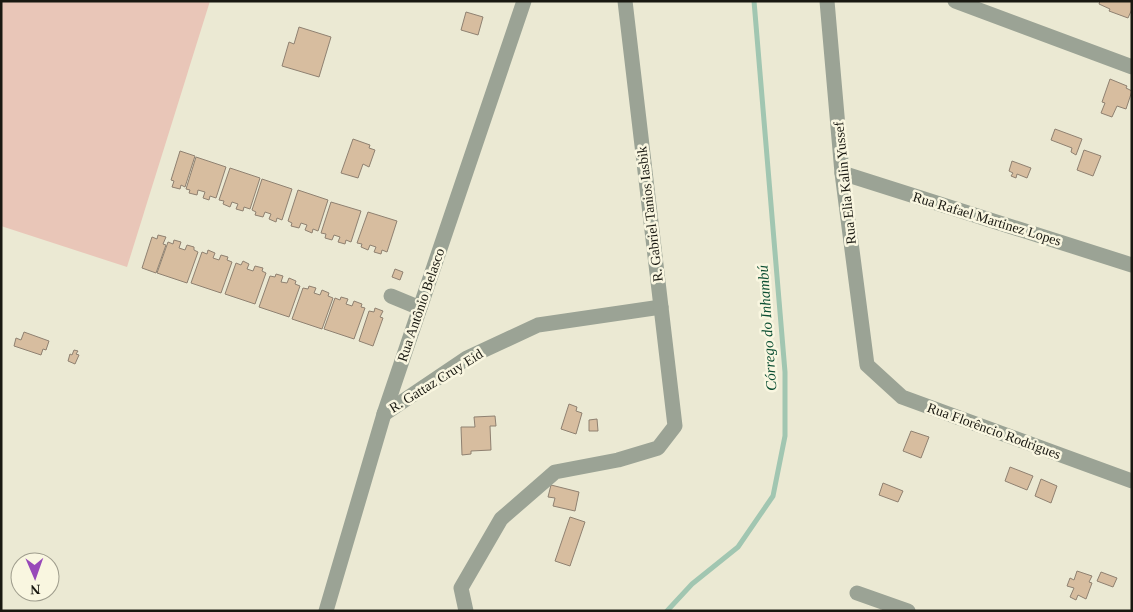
<svg xmlns="http://www.w3.org/2000/svg" width="1133" height="612" viewBox="0 0 1133 612" font-family="'Times New Roman',serif">
<style>
.green{fill:#e9c6b8}
.lines{fill:none;stroke-linecap:round;stroke-linejoin:round}
.stream{stroke:#a1c6b1;stroke-width:5}
.building{fill:#d7bd9f;stroke:#8f8171}
.street{stroke:#9ba395;stroke-width:15}
.labels{text-anchor:middle;dominant-baseline:central;stroke-width:5;stroke-linejoin:round;paint-order:stroke}
.street-label{font-size:14px;fill:#191811;stroke:#f9f6e0}
.water-label{font-size:15px;font-style:italic;fill:#0b4e32;stroke:#f9f6e0}
</style>
<rect width="100%" height="100%" fill="#ebe9d3"/>
<polygon class="green" points="1,1 210,1 127,267 1,226"/>
<g class="lines">
<polyline class="stream" points="667,611 692,584 738,547 773,496 785,436 785,372 754,1"/>
</g>
<g class="building">
<polygon points="1100,1 1132,1 1132,9 1128,18 1109,11 1110,9 1099,4"/>
<polygon points="466,12 483,17 478,35 461,30"/>
<polygon points="299,27 331,37 319,77 282,66 289,42 294,44"/>
<polygon points="1110,79 1127,86 1126,88 1132,91 1126,109 1117,106 1112,117 1101,113 1105,103 1102,102"/>
<polygon points="1055,129 1082,139 1076,155 1071,152 1072,148 1051,140"/>
<polygon points="353,139 370,145 369,148 375,150 369,167 363,164 358,178 341,173"/>
<polygon points="1084,150 1101,156 1093,176 1077,170"/>
<polygon points="180,151 195,156 185,187 181,185 180,189 172,187 174,181 171,180"/>
<polygon points="196,157 226,167 216,198 210,196 209,200 203,198 205,192 198,190 197,195 189,193 190,190 186,189"/>
<polygon points="1012,161 1031,168 1027,178 1017,174 1016,178 1011,176 1013,173 1009,171"/>
<polygon points="230,168 260,178 250,209 244,207 243,211 236,209 238,204 232,202 230,207 223,204 224,201 219,200"/>
<polygon points="262,179 292,189 282,220 277,218 276,222 269,219 271,214 265,212 263,217 255,215 256,212 252,210"/>
<polygon points="298,190 328,200 318,231 313,229 312,233 305,230 307,225 301,223 299,228 291,226 292,223 288,221"/>
<polygon points="331,202 361,211 351,242 346,240 345,244 338,242 340,237 334,235 332,240 325,238 326,234 321,233"/>
<polygon points="368,212 397,221 387,252 382,250 381,254 374,252 376,247 370,245 368,250 361,247 362,244 357,243"/>
<polygon points="158,235 166,237 163,244 166,245 156,273 142,268 152,237 157,239"/>
<polygon points="174,240 181,242 179,248 185,250 187,245 194,247 194,250 198,252 187,283 157,273 168,242 173,244"/>
<polygon points="208,250 215,253 213,258 219,260 221,255 228,257 227,260 232,262 221,293 191,283 202,252 207,254"/>
<polygon points="243,261 249,264 247,269 253,271 255,266 263,268 262,271 266,273 255,304 225,294 236,263 241,265"/>
<polygon points="395,269 403,272 400,280 392,277"/>
<polygon points="276,274 283,276 281,282 287,283 289,278 296,281 295,284 300,286 289,317 259,307 270,276 275,277"/>
<polygon points="309,286 316,288 314,293 320,295 322,290 329,293 328,296 333,298 322,329 292,319 303,288 308,289"/>
<polygon points="341,297 348,299 346,304 352,306 354,301 362,304 361,307 365,308 354,339 324,329 335,298 340,300"/>
<polygon points="375,308 383,311 380,317 383,318 373,346 359,341 369,311 374,312"/>
<polygon points="24,332 49,341 46,350 43,349 41,355 14,346 16,338 21,340"/>
<polygon points="74,350 78,351 76,354 79,355 75,364 68,361 70,354 72,355"/>
<polygon points="569,404 577,407 576,411 582,413 576,434 561,429"/>
<polygon points="495,416 496,426 490,426 491,450 471,451 471,454 462,455 461,427 475,427 474,417"/>
<polygon points="597,419 598,431 589,431 589,420"/>
<polygon points="911,431 929,437 921,458 903,451"/>
<polygon points="1010,467 1033,476 1027,490 1005,481"/>
<polygon points="1041,479 1057,486 1051,503 1035,496"/>
<polygon points="883,483 903,491 898,502 879,495"/>
<polygon points="551,485 579,492 575,511 553,506 555,498 548,497"/>
<polygon points="570,517 585,522 570,566 555,561"/>
<polygon points="1077,571 1092,576 1089,582 1092,583 1086,599 1078,595 1076,600 1070,597 1074,588 1067,586 1070,578 1074,580"/>
<polygon points="1101,572 1117,578 1113,587 1097,581"/>
</g>
<g class="lines">
<g class="street">
<polyline points="827,1 842,173 867,365 902,397 1132,481"/>
<polyline points="955,1 1132,67"/>
<polyline points="842,173 1132,265"/>
<polyline points="391,296 420,308"/>
<polyline points="384,414 467,358 538,325 661,307"/>
<polyline points="857,593 908,611"/>
<polyline points="326,611 384,414 524,1"/>
<polyline points="466,611 461,588 501,519 555,472 618,460 658,448 675,426 625,1"/>
</g>
</g>
<g class="labels">
<g class="street-label">
<text transform="translate(845 183) rotate(-96)">Rua Elia Kalin Yussef</text>
<text transform="translate(650 214) rotate(-97)">R. Gabriel Tanios Iasbik</text>
<text transform="translate(987 219) rotate(17)">Rua Rafael Martinez Lopes</text>
<text transform="translate(421 305) rotate(-71)">Rua Antônio Belasco</text>
<text transform="translate(436 381) rotate(-32)">R. Gattaz Cruy Eid</text>
<text transform="translate(994 431) rotate(20)">Rua Florêncio Rodrigues</text>
</g>
<g class="water-label">
<text transform="translate(767 328) rotate(-94)">Córrego do Inhambú</text>
</g>
</g>
<rect width="1133" height="612" fill="none" stroke="#191811" stroke-width="5"/>
<g transform="translate(35 577) rotate(178)"><circle r="24" fill="#f9f6e0" stroke="#9f9d8d"/>
<path d="M0-4L9 19L0 12L-9 19Z" fill="#9849b9"/>
<text y="-8" font-size="14" font-weight="bold" text-anchor="middle" fill="#191811">N</text>
</g>
</svg>
